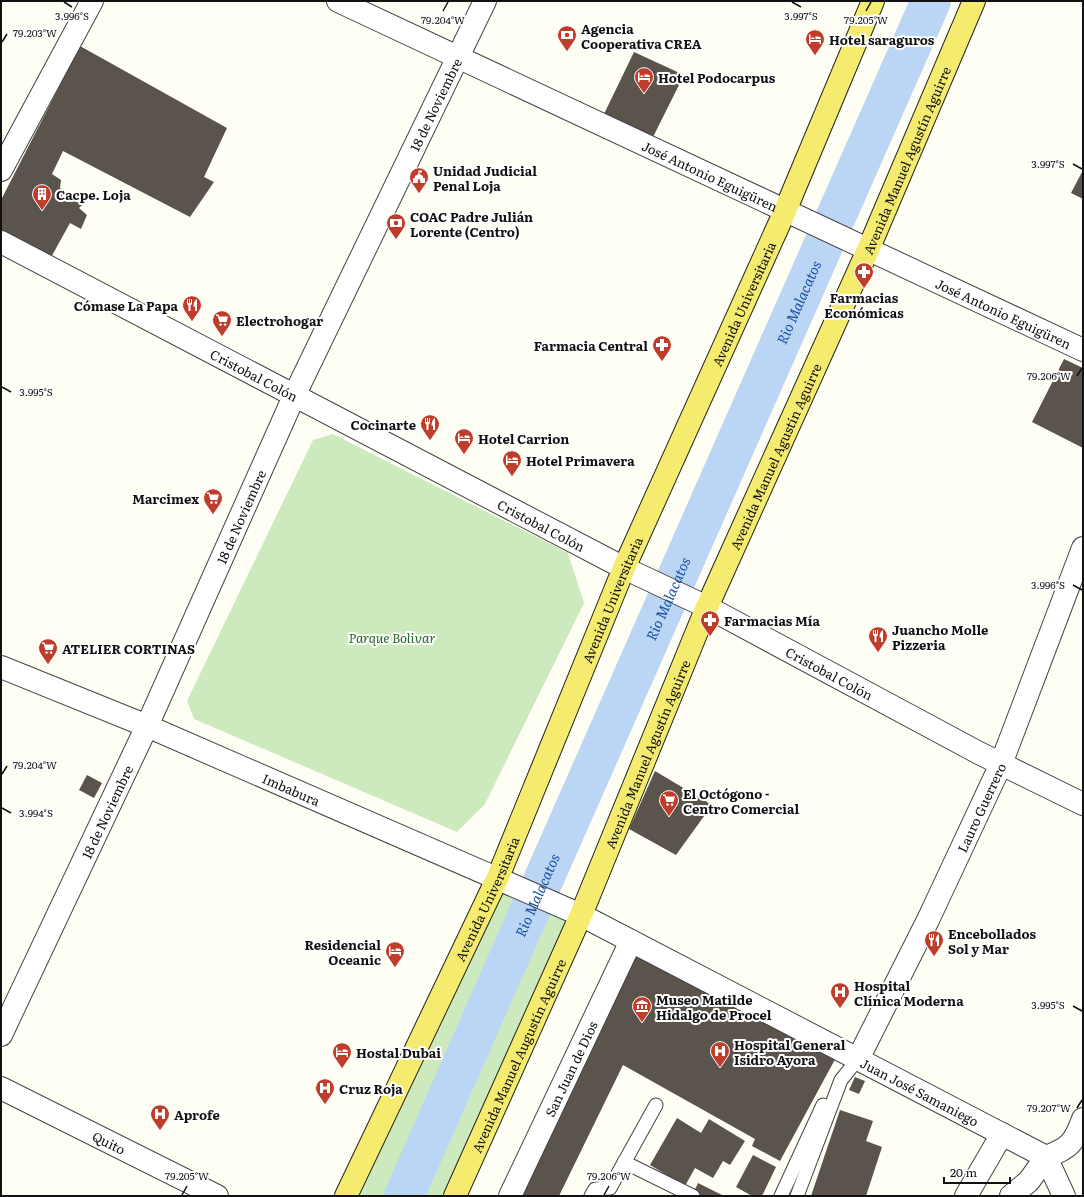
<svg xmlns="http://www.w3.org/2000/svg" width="1084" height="1197" viewBox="0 0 1084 1197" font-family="Literata,serif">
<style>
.green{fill:#cdeabe}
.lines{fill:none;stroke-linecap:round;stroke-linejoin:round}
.river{stroke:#bbd5f5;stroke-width:40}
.building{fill:#5a544d}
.service-casing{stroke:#444;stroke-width:15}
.minor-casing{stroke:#444;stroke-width:24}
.tertiary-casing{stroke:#444;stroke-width:24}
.primary-casing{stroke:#222;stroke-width:24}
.service{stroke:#fff;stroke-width:13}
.minor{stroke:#fff;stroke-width:22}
.tertiary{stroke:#fff;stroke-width:22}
.primary{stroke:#f5eb6f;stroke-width:22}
.ticks{fill:none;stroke:#111;stroke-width:1.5}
.labels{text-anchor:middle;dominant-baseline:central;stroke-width:4;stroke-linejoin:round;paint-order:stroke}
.poi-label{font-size:13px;font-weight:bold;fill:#111;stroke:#fff;text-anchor:start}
.street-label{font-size:13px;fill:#111;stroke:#fff}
.park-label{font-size:13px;font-style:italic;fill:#246921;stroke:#fff}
.water-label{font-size:14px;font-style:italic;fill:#1b50a2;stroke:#fff}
.ticks-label{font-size:10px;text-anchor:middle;fill:#111;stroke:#fff;stroke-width:4;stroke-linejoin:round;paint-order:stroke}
</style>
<rect width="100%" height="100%" fill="#fffef5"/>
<g class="green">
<polygon points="333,434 568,553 584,603 485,804 457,832 194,719 187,701 313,440"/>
<polygon points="499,878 581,915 454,1196 348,1196"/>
</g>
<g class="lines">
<path class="river" id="s1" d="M404,1196l527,-1195"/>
</g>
<g class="building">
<polygon points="80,46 227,128 204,177 214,182 190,217 63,151 52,174 61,180 60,188 82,205 79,208 87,215 81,229 70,223 49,261 1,235 1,200"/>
<polygon points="634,52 684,75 653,137 604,114"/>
<polygon points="1083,170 1083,199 1071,193"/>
<polygon points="1064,359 1083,368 1083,448 1032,422"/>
<polygon points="655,771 712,805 676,855 629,829"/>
<polygon points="87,775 102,783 94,798 79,790"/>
<polygon points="634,946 839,1052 780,1161 752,1146 755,1139 623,1065 559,1196 519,1196"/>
<polygon points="855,1077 865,1081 859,1094 849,1090"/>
<polygon points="840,1110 873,1121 866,1141 882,1147 866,1196 811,1196"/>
<polygon points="677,1118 701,1133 709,1119 745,1141 730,1165 723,1161 713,1178 695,1168 685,1186 650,1165"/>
<polygon points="753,1155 776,1167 762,1196 752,1196 736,1187"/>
<polygon points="698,1183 724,1196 692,1196"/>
</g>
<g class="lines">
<defs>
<g id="service">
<polyline points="624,1162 693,1196"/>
<polyline points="591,1196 595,1189 610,1188 656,1105"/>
<polyline points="781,1196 823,1105"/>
<polyline points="797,1196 841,1080 858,1059"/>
</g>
<g id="minor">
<path id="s2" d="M338,1l745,349"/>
<path id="s3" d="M1,242l623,326 83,39 272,146 104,51"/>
<path id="s4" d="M1,667l146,59 434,189 465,242"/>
<path id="s5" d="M858,1059l70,-139 73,-156 82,-216"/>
<path id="s6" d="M1,1088l216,108"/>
<path d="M1046,1157c24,-9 28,-14 37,-38"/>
<polyline points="1046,1157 1064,1196"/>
<path id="s7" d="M510,1196l121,-255"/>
<polyline points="966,1196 1002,1134"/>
<polyline points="1011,1196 1029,1181 1046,1157"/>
</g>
<g id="tertiary">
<polyline points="1,170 92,1"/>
<path id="s8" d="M1,1035l146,-309 148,-332 190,-393"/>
</g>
<g id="primary">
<path id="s9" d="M346,1196l152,-319 126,-309 161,-357 88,-210"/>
<path id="s10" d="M455,1196l126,-281 126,-308 161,-357 106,-249"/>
</g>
</defs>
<use href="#service" class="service-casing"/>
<use href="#minor" class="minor-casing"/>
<use href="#tertiary" class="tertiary-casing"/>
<use href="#primary" class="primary-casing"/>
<use href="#service" class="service"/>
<use href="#minor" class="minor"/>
<use href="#tertiary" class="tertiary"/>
<use href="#primary" class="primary"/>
</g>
<path class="ticks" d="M64,2l8,5M792,2l9,5M443,11l5,-9M866,11l5,-9M2,42l5,-8M1073,164l9,5M1077,376l5,-8M2,387l9,5M1073,585l9,5M2,774l5,-8M2,808l9,5M1073,1006l9,5M1077,1108l5,-8M182,1195l5,-9M604,1195l5,-9"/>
<defs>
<symbol id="bank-pin" viewBox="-11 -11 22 30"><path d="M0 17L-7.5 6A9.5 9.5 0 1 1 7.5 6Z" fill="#bf3e2b" stroke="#fff"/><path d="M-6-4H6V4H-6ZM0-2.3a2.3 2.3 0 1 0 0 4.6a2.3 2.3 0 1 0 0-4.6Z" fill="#fff"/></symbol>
<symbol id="hotel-pin" viewBox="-11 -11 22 30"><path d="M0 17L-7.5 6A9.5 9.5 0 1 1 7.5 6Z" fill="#bf3e2b" stroke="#fff"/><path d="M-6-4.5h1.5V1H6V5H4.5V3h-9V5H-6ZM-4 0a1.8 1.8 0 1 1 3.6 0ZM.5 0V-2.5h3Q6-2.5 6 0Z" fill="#fff"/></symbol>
<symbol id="civic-pin" viewBox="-11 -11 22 30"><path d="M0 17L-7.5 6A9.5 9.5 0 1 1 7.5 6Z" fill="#bf3e2b" stroke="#fff"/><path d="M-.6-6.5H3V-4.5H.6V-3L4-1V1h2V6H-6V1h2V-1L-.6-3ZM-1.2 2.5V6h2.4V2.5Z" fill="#fff"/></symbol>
<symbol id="building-pin" viewBox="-11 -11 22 30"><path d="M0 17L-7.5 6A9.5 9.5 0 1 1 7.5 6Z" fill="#bf3e2b" stroke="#fff"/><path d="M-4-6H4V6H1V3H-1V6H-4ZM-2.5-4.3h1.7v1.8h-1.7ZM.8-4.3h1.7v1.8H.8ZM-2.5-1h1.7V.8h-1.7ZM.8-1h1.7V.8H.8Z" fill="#fff"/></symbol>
<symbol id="pharmacy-pin" viewBox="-11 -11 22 30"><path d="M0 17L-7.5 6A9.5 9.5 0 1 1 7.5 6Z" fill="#bf3e2b" stroke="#fff"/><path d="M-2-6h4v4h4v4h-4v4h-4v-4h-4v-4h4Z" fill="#fff"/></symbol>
<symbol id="restaurant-pin" viewBox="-11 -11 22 30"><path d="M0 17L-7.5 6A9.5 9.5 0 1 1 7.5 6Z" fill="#bf3e2b" stroke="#fff"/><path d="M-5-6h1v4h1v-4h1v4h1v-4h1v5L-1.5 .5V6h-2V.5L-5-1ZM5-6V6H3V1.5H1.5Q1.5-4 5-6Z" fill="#fff"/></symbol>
<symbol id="supermarket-pin" viewBox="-11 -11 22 30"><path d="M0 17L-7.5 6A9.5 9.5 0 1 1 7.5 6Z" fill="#bf3e2b" stroke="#fff"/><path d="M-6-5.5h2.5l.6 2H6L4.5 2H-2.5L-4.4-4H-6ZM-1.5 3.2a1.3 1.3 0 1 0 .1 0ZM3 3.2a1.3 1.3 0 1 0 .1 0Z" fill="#fff"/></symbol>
<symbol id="hospital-pin" viewBox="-11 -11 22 30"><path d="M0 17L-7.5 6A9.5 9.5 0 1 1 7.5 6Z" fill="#bf3e2b" stroke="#fff"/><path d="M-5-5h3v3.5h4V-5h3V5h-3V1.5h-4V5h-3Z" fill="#fff"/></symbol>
<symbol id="museum-pin" viewBox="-11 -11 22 30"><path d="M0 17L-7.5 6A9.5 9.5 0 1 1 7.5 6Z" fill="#bf3e2b" stroke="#fff"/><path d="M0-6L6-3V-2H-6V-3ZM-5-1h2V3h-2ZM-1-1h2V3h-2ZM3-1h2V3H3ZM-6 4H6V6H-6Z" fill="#fff"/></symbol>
</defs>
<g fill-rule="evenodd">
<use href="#bank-pin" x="556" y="24" width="22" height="30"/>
<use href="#hotel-pin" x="804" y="28" width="22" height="30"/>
<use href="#hotel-pin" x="633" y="66" width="22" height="30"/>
<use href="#civic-pin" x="408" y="166" width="22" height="30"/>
<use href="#building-pin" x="31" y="183" width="22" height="30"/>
<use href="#bank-pin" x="385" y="212" width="22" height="30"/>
<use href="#pharmacy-pin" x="853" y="261" width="22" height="30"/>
<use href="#restaurant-pin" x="181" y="294" width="22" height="30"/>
<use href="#supermarket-pin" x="211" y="309" width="22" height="30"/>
<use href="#pharmacy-pin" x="651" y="334" width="22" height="30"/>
<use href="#restaurant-pin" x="419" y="413" width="22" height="30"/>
<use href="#hotel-pin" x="453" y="427" width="22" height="30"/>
<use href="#hotel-pin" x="501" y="449" width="22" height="30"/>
<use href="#supermarket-pin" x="202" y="487" width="22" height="30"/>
<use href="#pharmacy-pin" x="699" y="609" width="22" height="30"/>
<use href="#restaurant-pin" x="867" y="625" width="22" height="30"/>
<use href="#supermarket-pin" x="37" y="637" width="22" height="30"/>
<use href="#supermarket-pin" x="658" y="789" width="22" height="30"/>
<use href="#restaurant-pin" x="923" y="929" width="22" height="30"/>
<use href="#hotel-pin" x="384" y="940" width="22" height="30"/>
<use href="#hospital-pin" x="829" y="981" width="22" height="30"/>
<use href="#museum-pin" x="631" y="995" width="22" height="30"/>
<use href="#hospital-pin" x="709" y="1040" width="22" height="30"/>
<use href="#hotel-pin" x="331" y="1041" width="22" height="30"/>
<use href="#hospital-pin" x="314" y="1077" width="22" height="30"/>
<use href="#hospital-pin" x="149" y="1103" width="22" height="30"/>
</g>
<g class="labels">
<g class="poi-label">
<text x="581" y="28">Agencia<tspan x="581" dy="15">Cooperativa CREA</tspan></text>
<text x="829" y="39">Hotel saraguros</text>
<text x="658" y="77">Hotel Podocarpus</text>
<text x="433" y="170">Unidad Judicial<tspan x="433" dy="15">Penal Loja</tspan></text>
<text x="56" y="194">Cacpe. Loja</text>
<text x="410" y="216">COAC Padre Julián<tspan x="410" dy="15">Lorente (Centro)</tspan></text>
<text x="864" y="297" text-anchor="middle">Farmacias<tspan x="864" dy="15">Económicas</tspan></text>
<text x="178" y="305" text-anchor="end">Cómase La Papa</text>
<text x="236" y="320">Electrohogar</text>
<text x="648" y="345" text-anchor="end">Farmacia Central</text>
<text x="416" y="424" text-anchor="end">Cocinarte</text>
<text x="478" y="438">Hotel Carrion</text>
<text x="526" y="460">Hotel Primavera</text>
<text x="199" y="498" text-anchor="end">Marcimex</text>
<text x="724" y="620">Farmacias Mía</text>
<text x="892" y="629">Juancho Molle<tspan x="892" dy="15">Pizzeria</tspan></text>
<text x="62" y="648">ATELIER CORTINAS</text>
<text x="683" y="793">El Octógono -<tspan x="683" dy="15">Centro Comercial</tspan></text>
<text x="948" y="933">Encebollados<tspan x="948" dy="15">Sol y Mar</tspan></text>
<text x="381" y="944" text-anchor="end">Residencial<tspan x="381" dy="15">Oceanic</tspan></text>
<text x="854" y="985">Hospital<tspan x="854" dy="15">Clínica Moderna</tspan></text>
<text x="656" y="999">Museo Matilde<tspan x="656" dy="15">Hidalgo de Procel</tspan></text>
<text x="734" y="1044">Hospital General<tspan x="734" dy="15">Isidro Ayora</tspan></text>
<text x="356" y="1052">Hostal Dubai</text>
<text x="339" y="1088">Cruz Roja</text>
<text x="174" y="1114">Aprofe</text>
</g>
<g class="street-label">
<text stroke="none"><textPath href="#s8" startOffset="1027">18 de Noviembre</textPath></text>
<text stroke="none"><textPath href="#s10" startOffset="1130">Avenida Manuel Agustín Aguirre</textPath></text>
<text stroke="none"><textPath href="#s2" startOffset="411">José Antonio Eguigüren</textPath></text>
<text stroke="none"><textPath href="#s9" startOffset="977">Avenida Universitaria</textPath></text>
<text stroke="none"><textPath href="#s2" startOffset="735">José Antonio Eguigüren</textPath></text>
<text stroke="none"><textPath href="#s3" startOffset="286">Cristobal Colón</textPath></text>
<text stroke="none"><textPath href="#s10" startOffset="806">Avenida Manuel Agustín Aguirre</textPath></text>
<text stroke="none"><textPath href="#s8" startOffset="571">18 de Noviembre</textPath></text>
<text stroke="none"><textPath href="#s3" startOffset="610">Cristobal Colón</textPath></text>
<text stroke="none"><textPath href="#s9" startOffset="653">Avenida Universitaria</textPath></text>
<text stroke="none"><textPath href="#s3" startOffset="934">Cristobal Colón</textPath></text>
<text stroke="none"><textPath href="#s10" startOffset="482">Avenida Manuel Agustín Aguirre</textPath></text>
<text stroke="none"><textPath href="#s4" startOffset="315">Imbabura</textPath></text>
<text stroke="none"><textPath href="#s5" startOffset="280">Lauro Guerrero</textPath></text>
<text stroke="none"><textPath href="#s8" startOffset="247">18 de Noviembre</textPath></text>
<text stroke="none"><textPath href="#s9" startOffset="329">Avenida Universitaria</textPath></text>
<text stroke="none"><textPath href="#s10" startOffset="154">Avenida Manuel Augustín Aguirre</textPath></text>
<text stroke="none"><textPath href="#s7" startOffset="141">San Juan de Dios</textPath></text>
<text stroke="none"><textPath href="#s4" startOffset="1013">Juan José Samaniego</textPath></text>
<text stroke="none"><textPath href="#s6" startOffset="121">Quito</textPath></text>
</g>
<g class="park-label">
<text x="392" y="637">Parque Bolivar</text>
</g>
<g class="water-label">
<text stroke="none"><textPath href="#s1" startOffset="977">Rio Malacatos</textPath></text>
<text stroke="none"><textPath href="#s1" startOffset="653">Rio Malacatos</textPath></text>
<text stroke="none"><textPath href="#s1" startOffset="329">Rio Malacatos</textPath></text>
</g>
</g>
<g class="ticks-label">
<text x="72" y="20">3.996°S</text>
<text x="801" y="20">3.997°S</text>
<text x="443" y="24">79.204°W</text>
<text x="866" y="24">79.205°W</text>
<text x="35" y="37">79.203°W</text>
<text x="1048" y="168">3.997°S</text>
<text x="1049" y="380">79.206°W</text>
<text x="36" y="396">3.995°S</text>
<text x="1048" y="589">3.996°S</text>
<text x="35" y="769">79.204°W</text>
<text x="36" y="817">3.994°S</text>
<text x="1048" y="1009">3.995°S</text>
<text x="1049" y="1112">79.207°W</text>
<text x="187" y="1180">79.205°W</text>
<text x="609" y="1180">79.206°W</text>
</g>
<rect width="1084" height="1197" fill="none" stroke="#111111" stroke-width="4"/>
<path d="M944 1177v6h66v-6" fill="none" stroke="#111111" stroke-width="2"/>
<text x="950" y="1177" font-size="12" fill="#111111" stroke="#ffffff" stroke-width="3" paint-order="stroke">20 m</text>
</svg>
